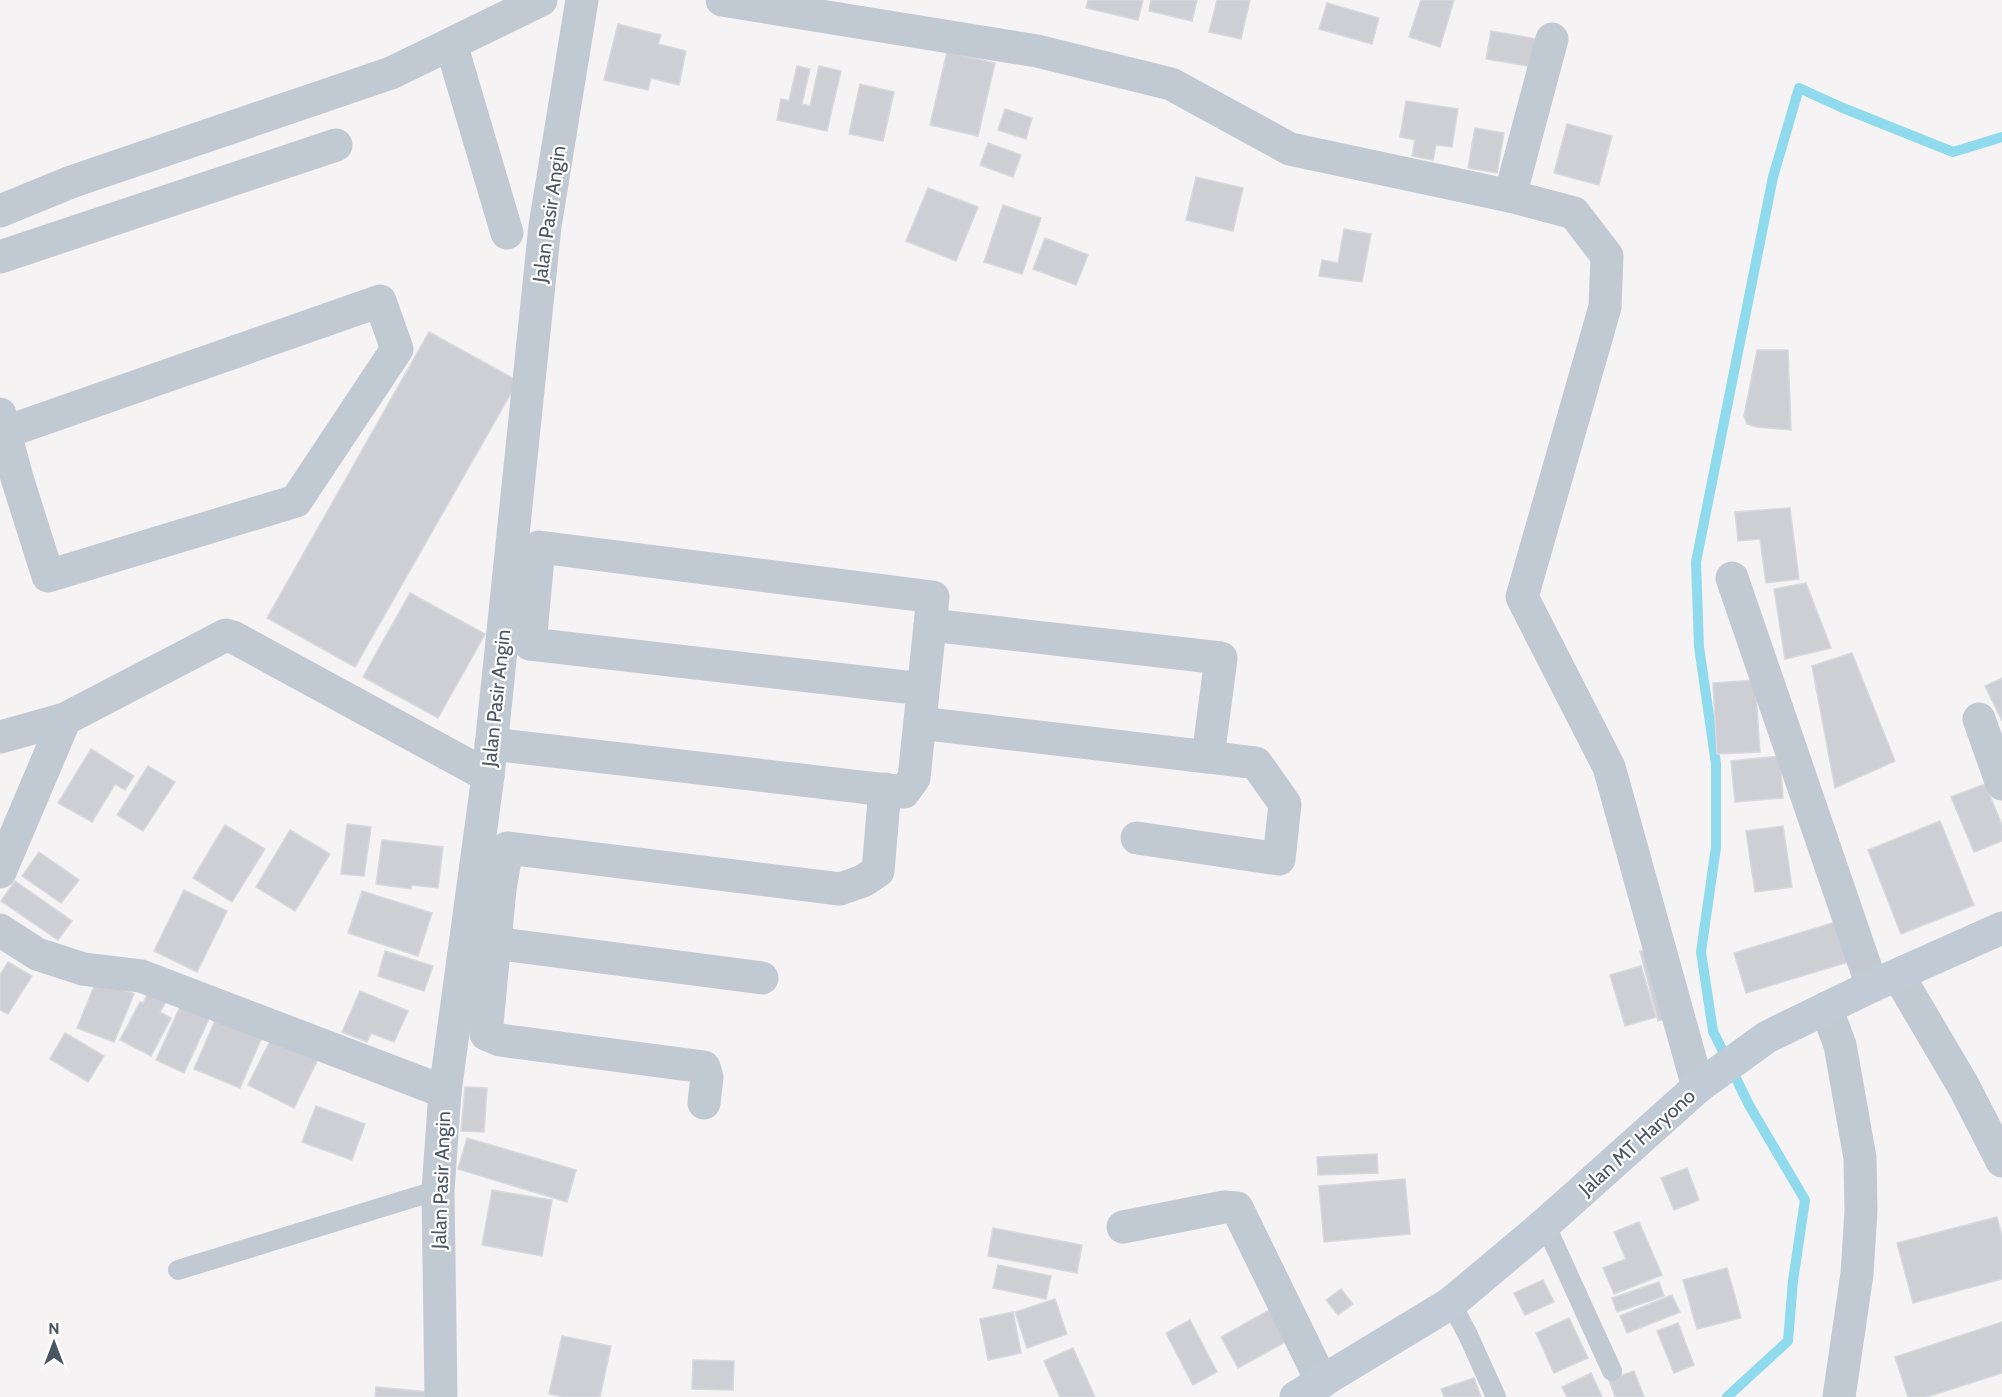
<svg xmlns="http://www.w3.org/2000/svg" width="2002" height="1397" viewBox="0 0 2002 1397" font-family="Cabin,sans-serif">
<style>
.lines{fill:none;stroke-linecap:round;stroke-linejoin:round}
.stream{stroke:#90daee;stroke-width:10}
.building{fill:#cdcfd5;stroke:#d7d9de;stroke-width:1.5}
.service{stroke:#c1cad2;stroke-width:20}
.minor{stroke:#c1cad2;stroke-width:33}
.tertiary{stroke:#c1cad2;stroke-width:33}
.secondary{stroke:#c1cbd6;stroke-width:33}
.labels{text-anchor:middle;dominant-baseline:central;stroke-width:4.5;stroke-linejoin:round;paint-order:stroke}
.street-label{font-size:20px;fill:#4a5661;stroke:#fff}
</style>
<rect width="100%" height="100%" fill="#f5f3f3"/>
<g class="lines">
<polyline class="stream" points="1727,1397 1788,1341 1793,1281 1805,1200 1749,1105 1713,1031 1701,952 1716,847 1716,764 1699,647 1696,562 1773,177 1799,88 1843,108 1953,152 2002,137"/>
</g>
<g class="building">
<polygon points="1088,0 1143,0 1138,20 1086,8"/>
<polygon points="1151,0 1197,0 1192,21 1149,11"/>
<polygon points="1217,0 1250,0 1241,39 1209,32"/>
<polygon points="1421,0 1454,0 1440,47 1409,37"/>
<polygon points="1327,3 1379,18 1372,44 1319,29"/>
<polygon points="618,24 661,35 658,44 686,51 679,85 651,78 648,90 604,80"/>
<polygon points="1491,31 1537,39 1533,67 1486,59"/>
<polygon points="947,52 995,63 978,136 930,125"/>
<polygon points="797,66 810,69 802,104 810,106 819,66 841,71 827,131 777,120 781,99 789,101"/>
<polygon points="860,84 894,92 883,141 849,134"/>
<polygon points="1406,101 1458,109 1452,147 1436,145 1433,160 1412,156 1415,140 1400,137"/>
<polygon points="1005,109 1032,118 1026,139 998,130"/>
<polygon points="1567,124 1612,136 1599,185 1554,173"/>
<polygon points="1475,128 1504,133 1497,173 1468,168"/>
<polygon points="988,143 1021,155 1013,177 980,165"/>
<polygon points="1196,177 1243,188 1233,231 1186,220"/>
<polygon points="928,188 978,207 956,261 906,241"/>
<polygon points="1003,205 1041,218 1022,274 984,262"/>
<polygon points="1344,229 1371,234 1362,282 1319,276 1322,260 1338,263"/>
<polygon points="1045,238 1088,255 1076,285 1033,269"/>
<polygon points="429,332 518,381 355,667 267,618"/>
<polygon points="1757,350 1788,350 1791,430 1757,427 1747,424 1744,416"/>
<polygon points="1790,508 1799,579 1766,583 1760,539 1738,541 1735,512"/>
<polygon points="1806,583 1831,648 1785,659 1774,589"/>
<polygon points="410,593 485,634 438,718 363,677"/>
<polygon points="1852,653 1895,761 1835,788 1812,666"/>
<polygon points="2002,678 2002,721 1985,686"/>
<polygon points="1755,680 1760,752 1717,754 1713,683"/>
<polygon points="91,749 134,776 125,790 115,784 92,822 58,803"/>
<polygon points="1780,756 1783,798 1735,802 1731,761"/>
<polygon points="148,766 175,782 143,831 117,815"/>
<polygon points="1985,784 2002,825 2002,841 1974,852 1951,797"/>
<polygon points="1940,821 1974,905 1901,934 1868,850"/>
<polygon points="347,824 371,827 364,876 341,874"/>
<polygon points="225,825 265,849 232,902 193,878"/>
<polygon points="1783,826 1792,887 1755,892 1746,831"/>
<polygon points="290,830 330,854 295,911 256,887"/>
<polygon points="382,840 443,847 438,888 412,885 411,889 376,884"/>
<polygon points="39,852 79,880 61,903 22,876"/>
<polygon points="15,881 72,921 58,940 1,901"/>
<polygon points="184,890 227,911 197,972 154,951"/>
<polygon points="362,891 432,913 418,956 348,933"/>
<polygon points="1839,921 1852,961 1746,993 1734,953"/>
<polygon points="1655,948 1673,1018 1658,1021 1640,951"/>
<polygon points="385,951 433,966 424,991 378,976"/>
<polygon points="8,962 32,976 8,1014 0,1010 0,975"/>
<polygon points="1641,966 1656,1017 1625,1026 1610,975"/>
<polygon points="97,979 134,994 114,1042 77,1028"/>
<polygon points="153,984 171,993 160,1012 171,1018 151,1056 120,1040 140,1002 143,1003"/>
<polygon points="360,991 408,1011 394,1042 371,1033 367,1042 342,1032"/>
<polygon points="184,998 213,1010 184,1073 156,1060"/>
<polygon points="220,1009 266,1028 240,1088 194,1069"/>
<polygon points="275,1031 321,1053 294,1108 248,1085"/>
<polygon points="65,1033 104,1056 88,1082 50,1059"/>
<polygon points="465,1087 487,1088 484,1132 461,1131"/>
<polygon points="316,1106 365,1124 352,1160 302,1142"/>
<polygon points="467,1138 576,1170 567,1202 458,1169"/>
<polygon points="1377,1154 1378,1173 1318,1175 1317,1157"/>
<polygon points="1687,1168 1699,1200 1674,1210 1661,1178"/>
<polygon points="1405,1179 1410,1234 1324,1242 1319,1186"/>
<polygon points="492,1190 552,1200 542,1256 482,1245"/>
<polygon points="1997,1217 2002,1236 2002,1279 1913,1303 1897,1243"/>
<polygon points="1639,1222 1662,1275 1614,1294 1603,1268 1626,1259 1614,1232"/>
<polygon points="993,1228 1082,1245 1077,1273 988,1256"/>
<polygon points="998,1265 1051,1276 1046,1299 993,1288"/>
<polygon points="1727,1268 1741,1318 1697,1329 1683,1280"/>
<polygon points="1543,1280 1554,1302 1525,1315 1514,1293"/>
<polygon points="1659,1282 1664,1296 1617,1312 1612,1298"/>
<polygon points="1341,1289 1353,1304 1338,1315 1326,1300"/>
<polygon points="1672,1295 1680,1312 1627,1333 1620,1316"/>
<polygon points="1055,1299 1067,1334 1027,1348 1015,1312"/>
<polygon points="1271,1309 1289,1340 1238,1368 1221,1337"/>
<polygon points="1013,1312 1021,1353 988,1360 980,1319"/>
<polygon points="1569,1318 1588,1358 1554,1373 1536,1333"/>
<polygon points="1190,1320 1217,1372 1193,1385 1166,1333"/>
<polygon points="2002,1322 2002,1373 1927,1397 1908,1397 1895,1357"/>
<polygon points="1678,1323 1694,1365 1674,1373 1657,1331"/>
<polygon points="562,1336 611,1346 600,1397 564,1397 549,1394"/>
<polygon points="1073,1348 1095,1397 1060,1397 1044,1361"/>
<polygon points="693,1360 734,1361 733,1390 692,1389"/>
<polygon points="1634,1371 1644,1397 1615,1397 1609,1380"/>
<polygon points="1591,1373 1602,1397 1567,1397 1562,1387"/>
<polygon points="1474,1378 1481,1397 1444,1397 1441,1389"/>
<polygon points="376,1387 429,1392 428,1397 375,1397"/>
</g>
<g class="lines">
<g class="service">
<polyline points="1545,1224 1612,1371"/>
<polyline points="178,1270 438,1190"/>
<polyline points="1451,1303 1468,1335 1496,1397"/>
</g>
<g class="minor">
<polyline points="722,0 1037,51 1171,84 1290,149 1510,196 1574,213 1607,256 1605,307 1522,597 1609,767 1698,1087"/>
<polyline points="451,44 507,233"/>
<polyline points="1510,196 1552,39"/>
<polyline points="0,211 71,182 391,73 541,0"/>
<polyline points="0,257 336,145"/>
<polyline points="0,414 17,478 48,576 296,501 397,349 380,301 6,432"/>
<polyline points="1732,578 1872,986"/>
<polyline points="1979,719 2002,784"/>
<polyline points="920,723 1208,757 1221,658 930,625"/>
<polyline points="0,737 65,719 226,635 233,637 488,776"/>
<polyline points="491,744 904,792 914,778 933,597 539,547 530,644 923,689"/>
<polyline points="1137,838 1279,859 1285,804 1256,763 1208,757"/>
<polyline points="0,872 65,719"/>
<polyline points="0,930 37,954 83,969 141,976 445,1092"/>
<polyline points="494,943 762,978"/>
<polyline points="1826,1008 1840,1045 1860,1158 1861,1210 1857,1274 1839,1397"/>
<polyline points="704,1103 707,1077 704,1067 500,1040 486,1034 500,889 507,848 840,889 863,881 878,871 885,789"/>
<polyline points="1123,1227 1224,1207 1237,1208 1322,1382"/>
</g>
<g class="tertiary">
<polyline points="1898,975 1964,1087 2002,1161"/>
<polyline points="441,1397 438,1190 445,1092 488,776 545,226 582,0"/>
</g>
<polyline class="secondary" points="1296,1397 1451,1303 1545,1224 1698,1087 1767,1037 1872,986 2002,928"/>
</g>
<g class="labels">
<g class="street-label">
<text transform="translate(549 214) rotate(-82)">Jalan Pasir Angin</text>
<text transform="translate(496 698) rotate(-84)">Jalan Pasir Angin</text>
<text transform="translate(1637 1142) rotate(-42)">Jalan MT Haryono</text>
<text transform="translate(441 1180) rotate(-88)">Jalan Pasir Angin</text>
</g>
</g>
<g transform="translate(54 1343)" stroke="#ffffff" stroke-width="4.5" paint-order="stroke">
<path d="M0-4.5L10 22L0 15L-10 22Z" fill="#4a5661"/>
<text y="-9" font-size="16" font-weight="bold" text-anchor="middle" fill="#4a5661">N</text>
</g>
</svg>
